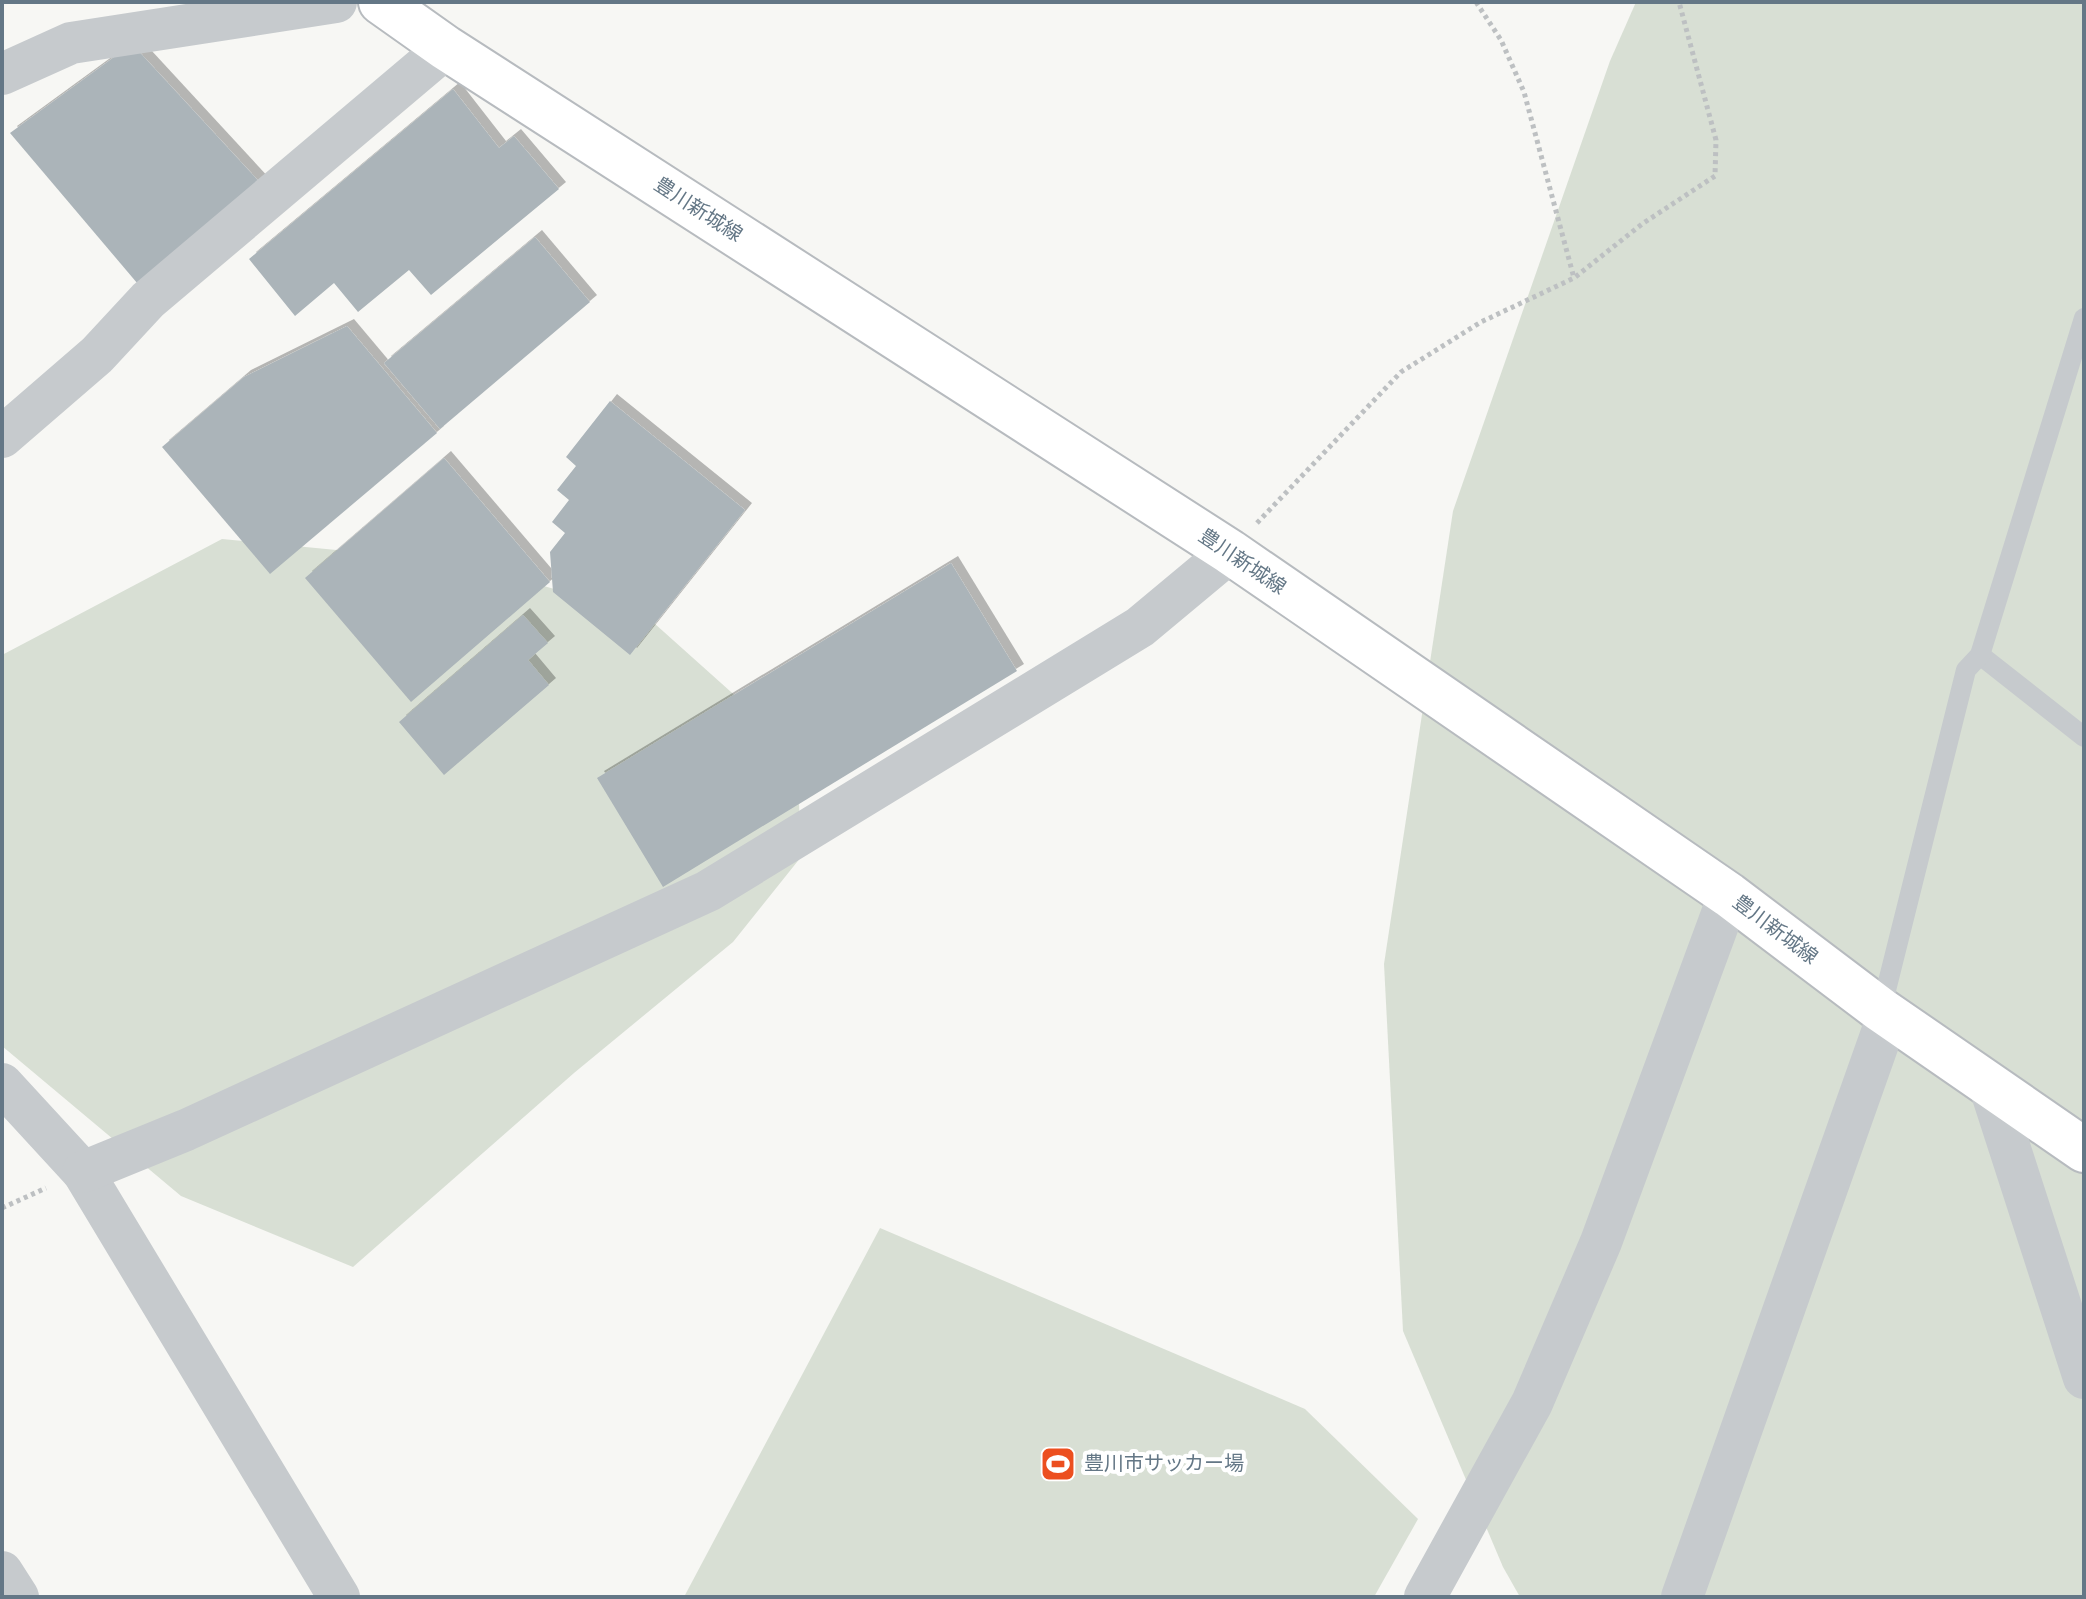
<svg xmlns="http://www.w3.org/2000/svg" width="2086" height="1599" viewBox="0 0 2086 1599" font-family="'Source Sans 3','Noto Sans JP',sans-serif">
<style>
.green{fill:#d8dfd4}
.building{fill:#abb4b9;filter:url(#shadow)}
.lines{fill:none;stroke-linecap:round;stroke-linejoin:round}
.primary-casing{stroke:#b7bbbf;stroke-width:48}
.path{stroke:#bdc0c2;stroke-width:5;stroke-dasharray:4 4;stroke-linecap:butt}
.service{stroke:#c6cacd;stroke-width:20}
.minor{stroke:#c6cacd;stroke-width:42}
.primary{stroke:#fff;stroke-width:44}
.labels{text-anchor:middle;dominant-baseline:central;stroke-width:8;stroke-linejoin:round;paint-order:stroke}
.street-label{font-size:20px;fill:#647786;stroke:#fff}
.poi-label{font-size:20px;fill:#647786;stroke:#fff;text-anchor:start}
</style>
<defs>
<filter id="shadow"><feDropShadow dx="7" dy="-7" stdDeviation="0" flood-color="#0004"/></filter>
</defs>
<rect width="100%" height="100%" fill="#f7f7f4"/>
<g class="green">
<polygon points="1636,2 2084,2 2084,1597 1520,1597 1503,1567 1403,1331 1384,964 1453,511 1610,61"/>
<polygon points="222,539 460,562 645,615 797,751 801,857 733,942 574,1073 353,1267 181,1196 2,1046 2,655"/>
<polygon points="880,1228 1305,1409 1418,1519 1374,1597 684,1597"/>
</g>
<g class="building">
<polygon points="132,44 264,187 143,290 10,133"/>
<polygon points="453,89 499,148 514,136 559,189 431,295 409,270 358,312 334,283 295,316 249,259"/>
<polygon points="535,237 590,302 440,429 384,363"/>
<polygon points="347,326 437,433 270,574 162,447 244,377"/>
<polygon points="610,401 745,510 630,655 553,592 550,552 565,533 552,522 569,500 557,490 576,466 566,457"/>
<polygon points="444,458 550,582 411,702 305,578"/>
<polygon points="951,563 1017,671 663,887 597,778"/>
<polygon points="523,615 548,643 528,660 549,685 444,775 399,722"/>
</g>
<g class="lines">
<defs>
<polyline id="primary" points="381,2 446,48 1230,552 1729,895 1881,1010 2084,1150"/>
</defs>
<use href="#primary" class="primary-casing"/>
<g class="path">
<polyline points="1476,2 1501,40 1524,92 1574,278"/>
<polyline points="1257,523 1401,372 1481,322 1574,278 1642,224 1715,176 1716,140 1679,2"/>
<polyline points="2,1208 46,1188"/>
</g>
<g class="service">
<polyline points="1980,655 2084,737"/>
<polyline points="1881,1010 1966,670 1980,655 2084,318"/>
</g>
<g class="minor">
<polyline points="2,74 71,43 336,2"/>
<polyline points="2,437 97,355 148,300 446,48"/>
<polyline points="2,1084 83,1172 339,1597"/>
<polyline points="1990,1087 2084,1378"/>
<polyline points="83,1172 186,1130 708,891 1140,627 1230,552"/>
<polyline points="2,1572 18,1597"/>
<polyline points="1425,1597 1532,1403 1601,1242 1729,895"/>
<polyline points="1682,1597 1885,1024 1881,1010"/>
</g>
<use href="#primary" class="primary"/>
</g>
<defs>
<symbol id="stadium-square" viewBox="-11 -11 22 22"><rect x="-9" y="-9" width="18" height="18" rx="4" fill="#ec4f1f" stroke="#fff"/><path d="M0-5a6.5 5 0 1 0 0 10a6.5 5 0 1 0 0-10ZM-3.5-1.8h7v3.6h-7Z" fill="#fff"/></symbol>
</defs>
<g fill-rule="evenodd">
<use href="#stadium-square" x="1038" y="1444" width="40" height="40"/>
</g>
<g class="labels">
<g class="street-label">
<text transform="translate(698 210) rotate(33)">豊川新城線</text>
<text transform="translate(1242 562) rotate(34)">豊川新城線</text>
<text transform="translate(1775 930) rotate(37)">豊川新城線</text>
</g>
<g class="poi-label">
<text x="1084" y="1464">豊川市サッカー場</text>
</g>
</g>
<rect width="2086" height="1599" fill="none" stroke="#647786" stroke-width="8"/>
</svg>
